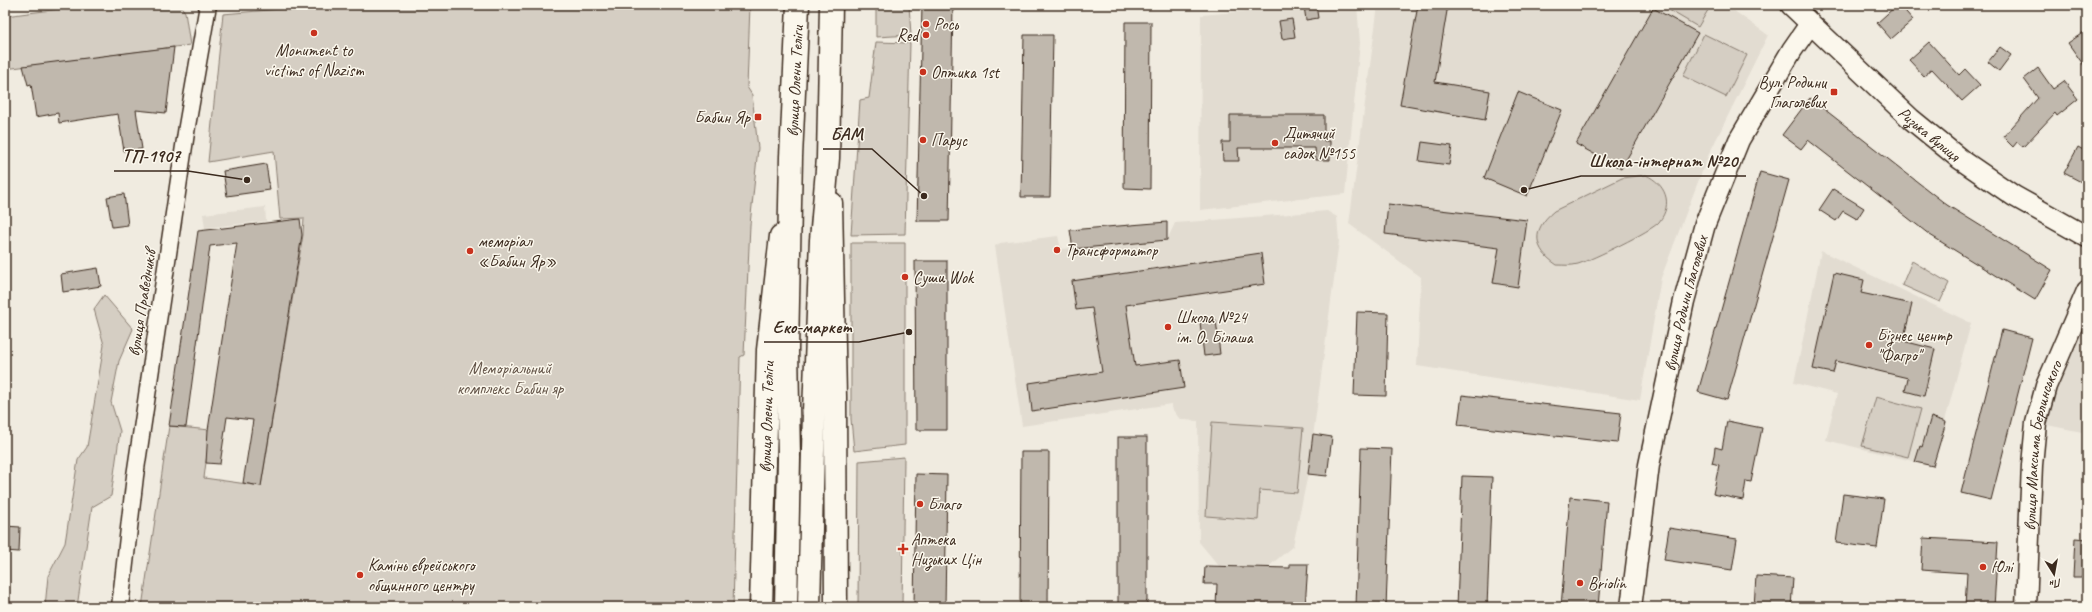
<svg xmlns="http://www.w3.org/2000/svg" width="2092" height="612" viewBox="0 0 2092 612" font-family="Caveat,sans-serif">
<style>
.built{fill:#e2dcd1}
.green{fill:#d5cec3;stroke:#887c70}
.building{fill:#c0b8ad;stroke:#3b2a1e}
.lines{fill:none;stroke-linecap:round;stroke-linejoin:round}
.minor-casing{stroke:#3b2a1e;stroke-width:19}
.tertiary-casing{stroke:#3b2a1e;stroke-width:23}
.secondary-casing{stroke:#3b2a1e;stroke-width:25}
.primary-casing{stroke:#3b2a1e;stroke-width:25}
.minor{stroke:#fbf7ec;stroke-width:16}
.tertiary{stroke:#fbf7ec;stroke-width:20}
.secondary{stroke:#fbf7ec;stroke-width:22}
.primary{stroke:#fbf7ec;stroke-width:22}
.poi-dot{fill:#c8321e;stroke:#fbf7ec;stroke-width:1.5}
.labels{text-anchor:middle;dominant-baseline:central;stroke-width:3;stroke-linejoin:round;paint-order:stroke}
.poi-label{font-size:17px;fill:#3b2a1e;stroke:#fbf7ec;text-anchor:start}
.street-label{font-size:17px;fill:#3b2a1e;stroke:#fbf7ec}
.park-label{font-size:17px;fill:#625347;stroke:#fbf7ec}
.leader{fill:none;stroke:#3b2a1e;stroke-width:1.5}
.callout-dot{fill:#3b2a1e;stroke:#fbf7ec;stroke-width:1.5}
.callout-label{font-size:18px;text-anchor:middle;font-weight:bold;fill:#3b2a1e;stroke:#fbf7ec;stroke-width:3;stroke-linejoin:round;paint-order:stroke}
</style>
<rect width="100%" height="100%" fill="#f0ebe0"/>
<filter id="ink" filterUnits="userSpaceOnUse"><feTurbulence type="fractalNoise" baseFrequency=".025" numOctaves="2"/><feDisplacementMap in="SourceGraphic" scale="8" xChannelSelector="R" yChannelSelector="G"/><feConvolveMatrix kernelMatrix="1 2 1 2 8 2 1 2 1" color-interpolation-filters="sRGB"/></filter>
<g filter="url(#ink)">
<g class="built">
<polygon points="1320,5 1357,5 1360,43 1345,194 1200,210 1201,15"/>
<polygon points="1378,5 1726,5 1768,35 1708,156 1661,278 1640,400 1417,366 1421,277 1349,224"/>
<polygon points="265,207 266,221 205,228 203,214"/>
<polygon points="1327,211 1337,217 1339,241 1308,474 1293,546 1268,567 1219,566 1199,542 1198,421 1185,420 1179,418 1173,410 1171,404 1022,426 995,246 1000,243 1058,236 1061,249 1167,240 1175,223"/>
<polygon points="1821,251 1971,323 1933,466 1826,440 1837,394 1794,383"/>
<polygon points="2087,308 2087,433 2047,425 2053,389"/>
</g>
<g class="green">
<polygon points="91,5 180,5 185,12 190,45 5,69 5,16"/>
<polygon points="327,5 750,5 747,87 752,95 758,148 750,225 744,355 740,357 733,607 142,607 169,426 210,430 204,478 261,486 303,235 304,218 280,219 274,151 208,162 223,14"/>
<polygon points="876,5 909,5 911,35 876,37"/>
<polygon points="1671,5 1711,5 1698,27 1669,10"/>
<polygon points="1704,34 1747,55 1726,97 1683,76"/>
<polygon points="876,42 910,43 905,234 851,235 860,100 869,98"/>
<path d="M1646,175c19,9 28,28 13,47 -7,9 -68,38 -81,42 -7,2 -14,1 -21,1 -24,-16 -26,-35 -3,-54l68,-33z"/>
<polygon points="851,243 905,243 905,445 854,451 851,419"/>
<polygon points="1912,261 1949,283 1940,302 1902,285"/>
<polygon points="104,295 133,329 119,361 111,402 120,431 111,496 92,507 77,607 45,607 48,576 65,543 78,460 87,447 104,345 94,309"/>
<polygon points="1876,397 1921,409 1908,457 1862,446"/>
<polygon points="1212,422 1303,428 1297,493 1260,490 1258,520 1206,516"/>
<polygon points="904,457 902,607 858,607 859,461"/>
</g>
<g class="building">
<polygon points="922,5 953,5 949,221 917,221"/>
<polygon points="1316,5 1318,18 1306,20 1304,6"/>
<polygon points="1418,5 1448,5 1435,82 1490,91 1485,120 1400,105"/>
<polygon points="1897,5 1900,5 1913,20 1891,39 1877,23"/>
<polygon points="1653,8 1698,33 1621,169 1576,144"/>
<polygon points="1292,19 1295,37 1282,39 1279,21"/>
<polygon points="1125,22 1151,22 1150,189 1124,188"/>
<polygon points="2087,30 2087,70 2068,43"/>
<polygon points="1024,35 1053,35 1050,197 1021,197"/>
<polygon points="1929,42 1959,75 1965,69 1980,85 1962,101 1932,69 1924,76 1909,60"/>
<polygon points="174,47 166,113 136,110 142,149 124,151 118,114 59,123 58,113 36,117 31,84 28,85 23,66"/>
<polygon points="2000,47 2011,55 1999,71 1988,62"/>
<polygon points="2038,68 2053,89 2064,81 2078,99 2057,116 2055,113 2023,147 2017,142 2013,147 2003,137 2038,98 2024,79"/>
<polygon points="1518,92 1562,110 1527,196 1484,178"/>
<polygon points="1810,98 1947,205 2052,270 2035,300 1930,235 1808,140 1801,149 1782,135"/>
<polygon points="1230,115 1324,115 1324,141 1330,141 1330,160 1316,160 1315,148 1238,148 1239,161 1223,161 1222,142 1230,142"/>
<polygon points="1422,142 1452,146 1449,165 1419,161"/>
<polygon points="2078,147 2087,152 2087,185 2064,173"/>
<polygon points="266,164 270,190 227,196 223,171"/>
<polygon points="1760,172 1789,180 1727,400 1698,392"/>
<polygon points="1833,189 1864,208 1857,219 1843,211 1836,221 1819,210"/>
<polygon points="124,194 128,225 112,227 107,197"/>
<polygon points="1388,204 1527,220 1518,287 1493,283 1499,248 1385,234"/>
<polygon points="300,219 302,235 261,486 243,483 253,420 227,417 220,464 206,463 208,430 237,243 210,246 186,427 169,426 198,231"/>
<polygon points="1167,222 1167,240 1073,249 1070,230"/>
<polygon points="1261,253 1265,284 1126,305 1135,366 1180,360 1184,388 1032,411 1029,383 1102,372 1092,308 1076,310 1072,281"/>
<polygon points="915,261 947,261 947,430 916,430"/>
<polygon points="98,268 101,286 63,292 61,274"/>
<polygon points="1834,273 1864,280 1861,293 1912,304 1903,341 1935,349 1924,396 1905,391 1908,378 1836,361 1833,373 1813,369"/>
<polygon points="1357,312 1388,313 1386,396 1354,395"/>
<polygon points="1216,320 1220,354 1204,356 1200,322"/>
<polygon points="2002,330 2032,338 1991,500 1961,493"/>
<polygon points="1462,395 1621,413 1617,443 1458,425"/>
<polygon points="1931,417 1946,422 1933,466 1915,462 1920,446 1922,447"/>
<polygon points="1727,421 1762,428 1751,482 1746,481 1743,500 1713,494 1719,465 1712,463 1714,455 1715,447 1722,449"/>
<polygon points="1313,434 1332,437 1327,476 1308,474"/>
<rect x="1118" y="437" width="29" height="170"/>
<polygon points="1361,448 1392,449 1386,607 1356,607"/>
<polygon points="1021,452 1049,452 1048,607 1020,607"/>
<polygon points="916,474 947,475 945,607 914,607"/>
<polygon points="1462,476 1492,477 1487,607 1457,607"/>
<polygon points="1843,494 1884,499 1877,548 1836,543"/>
<polygon points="1570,497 1607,501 1598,607 1561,607"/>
<polygon points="5,526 20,527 19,552 5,551"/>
<polygon points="1669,528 1737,539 1732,570 1664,560"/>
<polygon points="1923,538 1998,542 1994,607 1965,607 1967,573 1921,570"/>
<polygon points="2075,538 2087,539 2087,577 2073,577"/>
<polygon points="1290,564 1308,564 1305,607 1216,607 1217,584 1204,584 1205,566 1290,568"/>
<polygon points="1756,576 1793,578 1791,607 1754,607"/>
</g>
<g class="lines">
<defs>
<polyline id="minor" points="120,607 135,476 187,126 208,5"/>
<g id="tertiary">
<path id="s1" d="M1791,5l120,114 49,40 54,37 73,41"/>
<path id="s2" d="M1631,607l18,-142 35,-164 21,-77 34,-84 53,-90 18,-26"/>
<path id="s3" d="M2026,607l6,-142 4,-42 10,-37 41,-95"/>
</g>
<g id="secondary">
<polyline points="831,203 835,397 836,607"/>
<path id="s4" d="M761,607l7,-257 13,-114"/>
</g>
<g id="primary">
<path id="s5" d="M786,607l3,-149 -2,-109 4,-192 7,-152"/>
<polyline points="809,607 814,411 821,240 828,158 831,5"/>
</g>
</defs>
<use href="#minor" class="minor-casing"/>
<use href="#tertiary" class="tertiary-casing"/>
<use href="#secondary" class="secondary-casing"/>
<use href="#primary" class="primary-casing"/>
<use href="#minor" class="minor"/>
<use href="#tertiary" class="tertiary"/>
<use href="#secondary" class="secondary"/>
<use href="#primary" class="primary"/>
</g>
</g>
<g class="poi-dot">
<circle cx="926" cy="24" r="4"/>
<circle cx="314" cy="33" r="4"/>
<circle cx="926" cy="35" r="4"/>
<circle cx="923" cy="72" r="4"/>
<rect x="1830" y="88" width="8" height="8" rx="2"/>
<rect x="754" y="113" width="8" height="8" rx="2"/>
<circle cx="923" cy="140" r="4"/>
<circle cx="1275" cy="143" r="4"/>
<circle cx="1057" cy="250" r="4"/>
<circle cx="470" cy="251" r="4"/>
<circle cx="905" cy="277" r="4"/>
<circle cx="1168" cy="327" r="4"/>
<circle cx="1869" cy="345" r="4"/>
<circle cx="920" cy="504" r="4"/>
<path d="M901 543h4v4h4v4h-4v4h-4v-4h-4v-4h4z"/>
<circle cx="1983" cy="567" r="4"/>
<circle cx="360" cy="575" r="4"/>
<circle cx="1580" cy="583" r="4"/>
</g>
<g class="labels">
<g class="poi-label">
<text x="934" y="24">Рось</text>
<text x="918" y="35" text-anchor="end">Red</text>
<text x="314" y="50" text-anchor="middle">Monument to<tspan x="314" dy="20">victims of Nazism</tspan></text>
<text x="931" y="72">Оптика 1st</text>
<text x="1826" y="82" text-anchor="end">Вул. Родини<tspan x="1826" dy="20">Глаголєвих</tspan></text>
<text x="750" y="117" text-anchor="end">Бабин Яр</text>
<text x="1283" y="133">Дитячий<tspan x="1283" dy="20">садок №155</tspan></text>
<text x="931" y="140">Парус</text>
<text x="478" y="241">меморіал<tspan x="478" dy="20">«Бабин Яр»</tspan></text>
<text x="1065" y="250">Трансформатор</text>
<text x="913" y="277">Суши Wok</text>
<text x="1176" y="317">Школа №24<tspan x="1176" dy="20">ім. О. Білаша</tspan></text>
<text x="1877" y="335">Бізнес центр<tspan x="1877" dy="20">"Фагро"</tspan></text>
<text x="928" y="504">Благо</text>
<text x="911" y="539">Аптека<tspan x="911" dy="20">Низьких Цін</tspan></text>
<text x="368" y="565">Камінь єврейського<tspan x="368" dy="20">общинного центру</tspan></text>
<text x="1991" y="567">Юлі</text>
<text x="1588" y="583">Briolin</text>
</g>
<g class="street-label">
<text stroke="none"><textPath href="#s5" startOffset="526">вулиця Олени Теліги</textPath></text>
<text stroke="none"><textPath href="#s1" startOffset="189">Ризька вулиця</textPath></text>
<text transform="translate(142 303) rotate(-81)">вулиця Праведників</text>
<text stroke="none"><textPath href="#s2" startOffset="309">вулиця Родини Глаголєвих</textPath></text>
<text stroke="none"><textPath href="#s4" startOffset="190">вулиця Олени Теліги</textPath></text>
<text stroke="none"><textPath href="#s3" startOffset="163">вулиця Максима Берлинського</textPath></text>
</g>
<g class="park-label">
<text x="510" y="368">Меморіальний<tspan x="510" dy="20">комплекс Бабин яр</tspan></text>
</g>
</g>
<path class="leader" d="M924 196L872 149H823M247 180L188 171H114M1524 190L1581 176H1746M909 332L859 342H764"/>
<g class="callout-dot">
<circle cx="924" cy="196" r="4"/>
<circle cx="247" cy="180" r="4"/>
<circle cx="1524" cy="190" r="4"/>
<circle cx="909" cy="332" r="4"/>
</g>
<g class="callout-label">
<text x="847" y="140">БАМ</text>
<text x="151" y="162">ТП-1907</text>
<text x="1663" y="167">Школа-інтернат №20</text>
<text x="812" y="333">Еко-маркет</text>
</g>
<rect width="2092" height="612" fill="none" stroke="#fbf7ec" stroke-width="20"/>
<rect x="10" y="10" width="2072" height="592" fill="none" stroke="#3b2a1e" stroke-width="1.5" filter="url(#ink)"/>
<g transform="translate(2054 574) rotate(169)" stroke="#fbf7ec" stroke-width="3" paint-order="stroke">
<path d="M0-3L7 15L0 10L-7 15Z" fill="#3b2a1e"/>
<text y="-6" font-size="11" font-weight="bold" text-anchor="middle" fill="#3b2a1e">Пн</text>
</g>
</svg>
